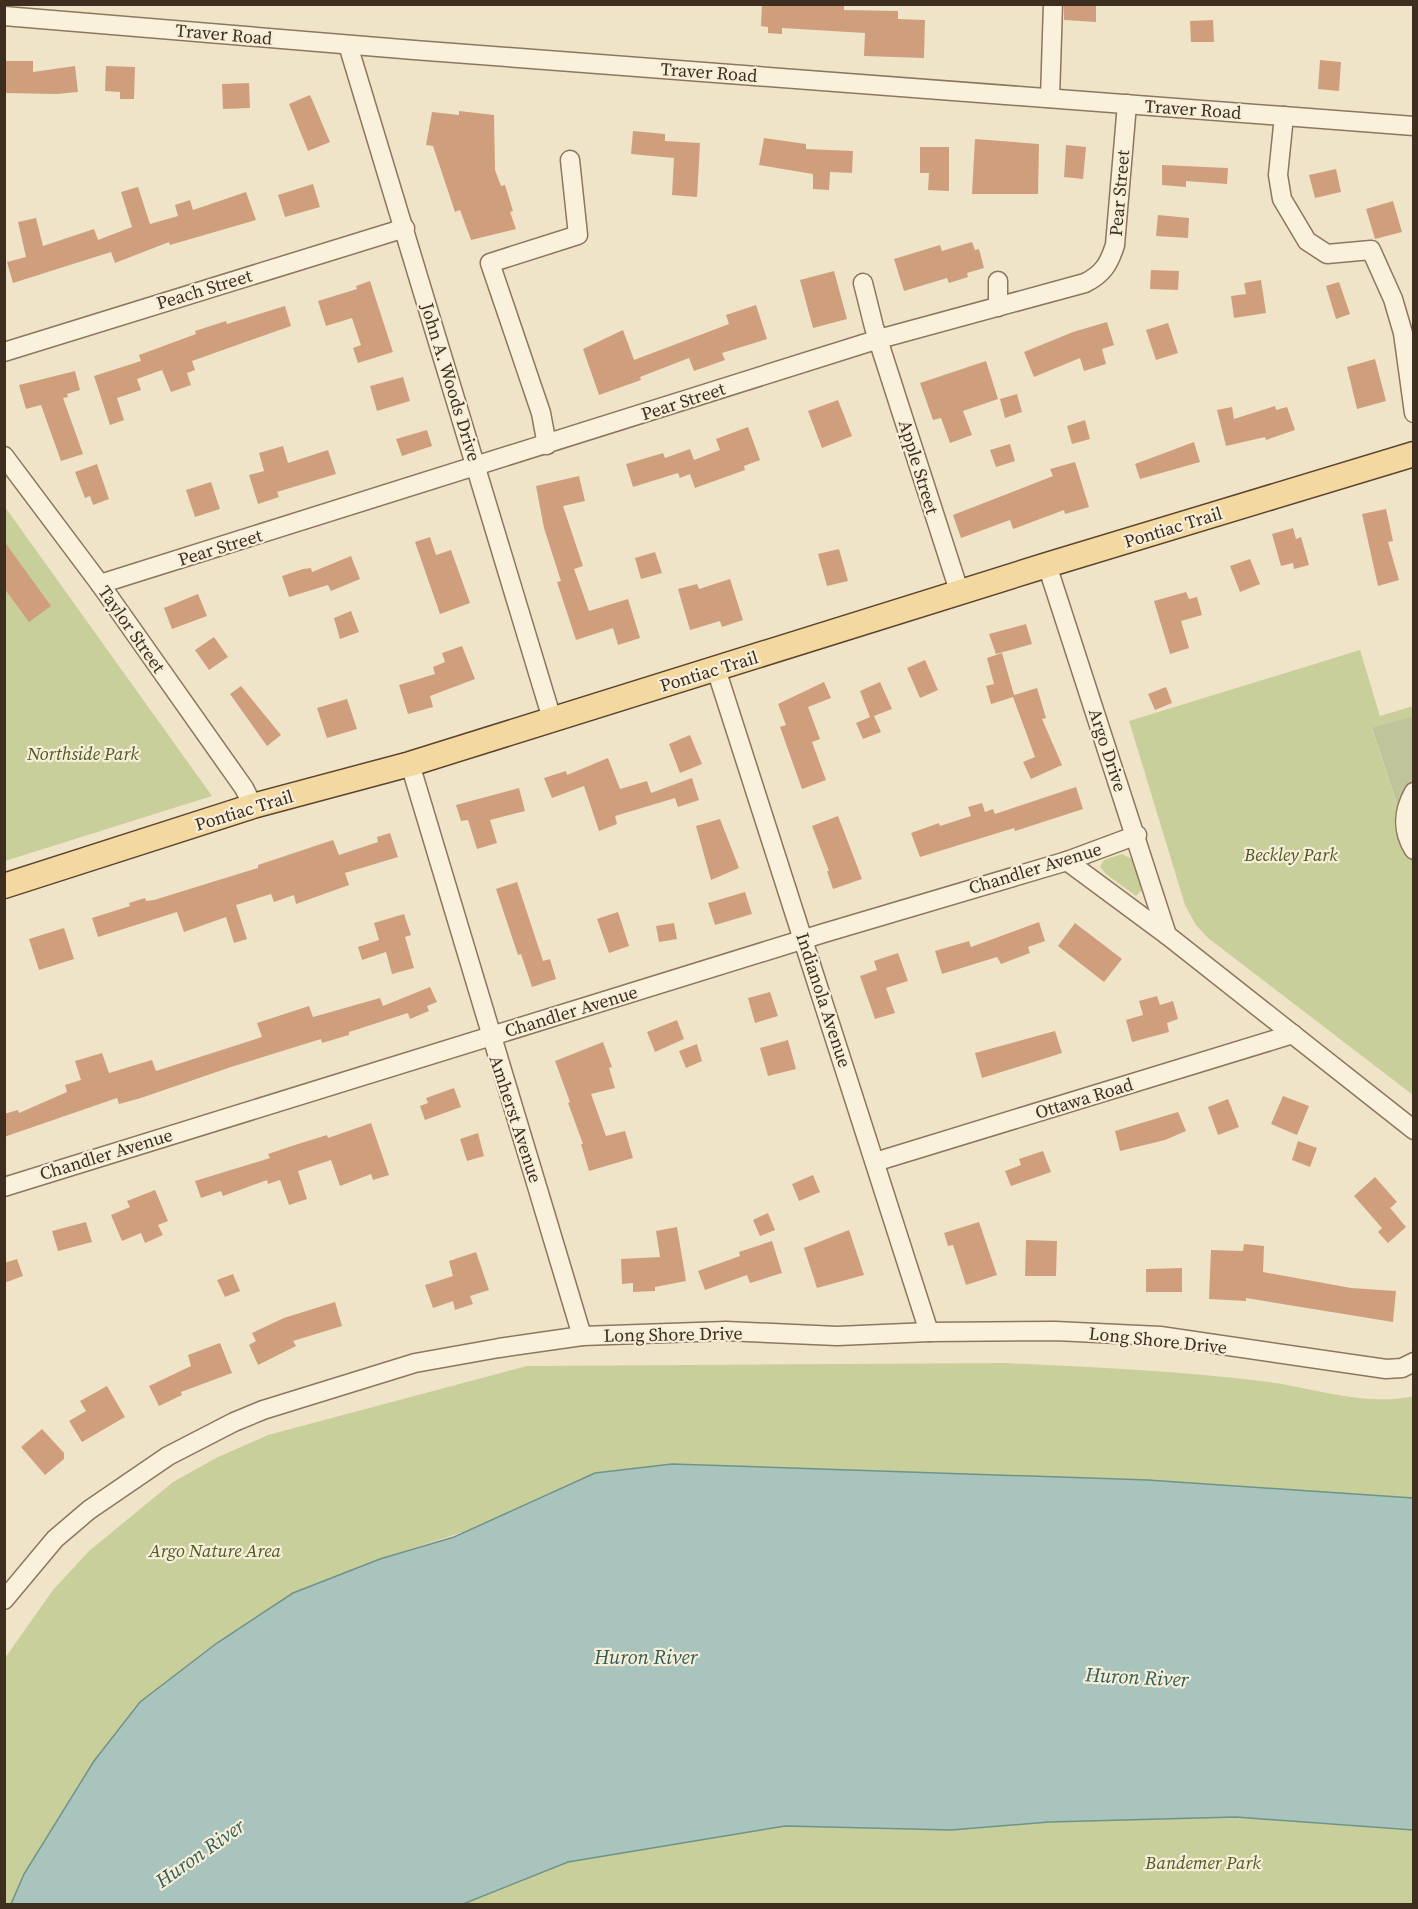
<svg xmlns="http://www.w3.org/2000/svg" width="1418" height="1909" viewBox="0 0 1418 1909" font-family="'Source Serif 4',serif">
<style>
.green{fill:#c9cf9b}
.cemetery{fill:#bfc49a}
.water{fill:#a9c4bc;stroke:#6f938a;stroke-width:1.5}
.building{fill:#cf9f7d}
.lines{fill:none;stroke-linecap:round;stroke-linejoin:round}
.minor-casing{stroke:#8d765c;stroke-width:21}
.major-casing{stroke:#5b4430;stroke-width:27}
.minor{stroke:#faf1dc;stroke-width:18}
.major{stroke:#f3d9a0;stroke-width:24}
.labels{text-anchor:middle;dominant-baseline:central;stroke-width:4.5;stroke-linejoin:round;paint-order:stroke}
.street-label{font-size:18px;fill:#3d2e20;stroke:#f7eed8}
.park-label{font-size:18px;font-style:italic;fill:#4d5a26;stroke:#f7eed8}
.water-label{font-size:20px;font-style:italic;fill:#2f5d5a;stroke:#f7eed8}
</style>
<rect width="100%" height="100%" fill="#f0e4c8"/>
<g class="green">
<polygon points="5,507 212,796 5,861"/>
<polygon points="1360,650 1380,716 1413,706 1413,716 1372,729 1413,853 1413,1095 1208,938 1196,925 1185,905 1129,721"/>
<polygon points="1122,854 1134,860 1142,890 1136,896 1106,874 1100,867 1104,860"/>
<path d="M1004,1363c88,4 177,8 265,19 43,6 102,25 144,14v102l-265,-18 -476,-16 -292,95 -286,202 -70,113 -13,30h-6v-246l48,-68 36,-39 84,-69 45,-25 50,-22 259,-69z"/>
<polygon points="1236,1817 1413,1830 1413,1904 463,1904 568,1862 785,1826 951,1830 1049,1822"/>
</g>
<polygon class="cemetery" points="1413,716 1413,853 1372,728"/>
<polygon class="water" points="672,1464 1148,1480 1413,1498 1413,1830 1236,1817 1049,1822 951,1830 785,1826 568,1862 463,1904 11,1904 24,1874 94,1761 140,1702 217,1643 293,1593 380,1559 454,1537 595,1473"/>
<g class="building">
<polygon points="762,4 844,4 844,10 898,11 898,19 925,20 924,58 864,56 865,33 782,28 782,34 768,33 768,27 761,26"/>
<polygon points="1064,4 1096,4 1096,22 1064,20"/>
<polygon points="1213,20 1214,42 1191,42 1190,21"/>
<polygon points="1320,60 1341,62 1339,91 1318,89"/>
<polygon points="4,61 33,61 33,72 75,66 78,92 57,94 4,93"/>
<polygon points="106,66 135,67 134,99 120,99 120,92 105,91"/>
<polygon points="249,83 250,108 223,109 222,84"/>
<polygon points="310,95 330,142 308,151 289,104"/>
<polygon points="459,111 494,115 495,170 501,186 505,185 513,211 510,212 516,229 471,240 460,210 455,212 433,146 426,145 432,112 459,115"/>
<polygon points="633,131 665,134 665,141 700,143 697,197 672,195 674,158 631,154"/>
<polygon points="764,138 806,144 806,149 853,151 852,173 830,172 829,190 813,189 813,174 759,165"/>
<polygon points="975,139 1039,144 1038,194 972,194"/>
<polygon points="1066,145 1086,147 1083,179 1064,177"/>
<polygon points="920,147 949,147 949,191 928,190 929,173 920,173"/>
<polygon points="1162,165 1228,168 1227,184 1186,181 1186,187 1162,185"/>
<polygon points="1336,169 1341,192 1315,198 1309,175"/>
<polygon points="313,184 320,207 285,217 278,195"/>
<polygon points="138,187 150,224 178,216 175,205 190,200 193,210 246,192 256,220 170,245 169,242 115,263 111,252 13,283 7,262 26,257 18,222 36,218 43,246 94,229 98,240 132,227 121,192"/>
<polygon points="1393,201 1402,232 1375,239 1366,209"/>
<polygon points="1158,215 1189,218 1188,238 1156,236"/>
<polygon points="972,242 975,250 979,249 984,268 967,273 968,277 949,283 947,278 904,291 894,259 940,245 942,251"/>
<polygon points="1151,270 1179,271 1178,290 1150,289"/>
<polygon points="834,271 847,319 813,328 800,280"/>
<polygon points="1261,280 1266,313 1234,318 1231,296 1246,294 1244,283"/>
<polygon points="370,281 393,352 358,363 353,348 361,345 352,318 326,326 318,301 357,289 356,286"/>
<polygon points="1339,282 1350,314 1336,319 1326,286"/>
<polygon points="756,305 767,339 722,353 725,360 694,371 689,358 640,377 641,380 599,395 583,349 623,330 634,360 729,324 726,315"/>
<polygon points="285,306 291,326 192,361 195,370 187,373 191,385 171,392 162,370 137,379 141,390 117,398 124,420 110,425 94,376 141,361 139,355 196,334 195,331 226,321 227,324"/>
<polygon points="1107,322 1114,345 1102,349 1106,364 1084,371 1080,358 1034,377 1024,352 1073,332"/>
<polygon points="1168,323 1178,353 1156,360 1146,330"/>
<polygon points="1375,359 1386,401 1357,409 1347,367"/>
<polygon points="986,361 998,399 963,411 972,435 950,443 941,418 933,420 920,383"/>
<polygon points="75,371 80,390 67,394 68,397 63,398 83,454 61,461 41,405 26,409 19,385"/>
<polygon points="403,377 410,401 377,411 370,386"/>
<polygon points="1017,394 1022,412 1005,418 1000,399"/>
<polygon points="838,400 852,436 822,448 808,411"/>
<polygon points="1275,406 1276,410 1287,407 1295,430 1266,440 1265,437 1226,446 1217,410 1232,407 1234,419"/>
<polygon points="1085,420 1090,439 1072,444 1067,426"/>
<polygon points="748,427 760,460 744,466 745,470 695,488 690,474 680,478 678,473 633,487 626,464 663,453 665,458 690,449 694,460 720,450 716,439"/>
<polygon points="427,430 432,446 402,456 396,439"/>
<polygon points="1194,442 1200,462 1140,479 1135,464"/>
<polygon points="1010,444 1015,461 996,467 990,450"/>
<polygon points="283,446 288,463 328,450 336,474 277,492 279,497 258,504 249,475 264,471 259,453"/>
<polygon points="1075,462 1089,507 1065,514 1064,510 1013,529 1010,520 961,538 953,515 1053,476 1050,469"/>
<polygon points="97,464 109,499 93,505 90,496 85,498 75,472"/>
<polygon points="579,476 585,501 563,506 583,566 574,569 589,611 628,599 640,638 618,645 613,628 576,640 557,582 561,581 544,528 536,486"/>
<polygon points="211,482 220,509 195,517 186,490"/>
<polygon points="1386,509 1393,541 1388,542 1399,580 1378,586 1362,514"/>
<polygon points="1293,528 1296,539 1301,537 1309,565 1294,569 1293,563 1281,566 1272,534"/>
<polygon points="430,537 436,555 451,550 470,603 440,614 415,542"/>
<polygon points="4,541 51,606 29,622 4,588"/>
<polygon points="839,549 848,581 827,586 818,554"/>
<polygon points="655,552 662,573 641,579 635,558"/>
<polygon points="351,556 360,579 331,591 328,585 289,597 282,576 303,569 311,568 312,572"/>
<polygon points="1250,559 1260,584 1240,592 1230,566"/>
<polygon points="730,579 743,620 722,627 720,621 690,630 678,589 697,584 699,589"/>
<polygon points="1186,592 1189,599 1197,597 1202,615 1181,621 1189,648 1170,654 1154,601"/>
<polygon points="198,594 207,616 172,629 164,608"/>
<polygon points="351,611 359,632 340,639 334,618"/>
<polygon points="1026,624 1032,644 996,654 989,634"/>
<polygon points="214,637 228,657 209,670 195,650"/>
<polygon points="462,646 475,679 430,696 433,707 408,714 399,685 435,674 433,667 445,662 442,653"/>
<polygon points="1002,653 1014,695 1037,688 1046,718 1042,719 1062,765 1031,779 1023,762 1035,757 1013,697 991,704 986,686 994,684 987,658"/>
<polygon points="925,660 938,690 920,698 907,668"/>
<polygon points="824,682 831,698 808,707 820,739 812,742 826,780 802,789 780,727 786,725 778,704"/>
<polygon points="880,682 892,709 874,716 881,732 863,739 856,723 870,717 860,691"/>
<polygon points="241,686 281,735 267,746 230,694"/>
<polygon points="1166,687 1172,703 1155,710 1148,694"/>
<polygon points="347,699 357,729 327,738 317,708"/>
<polygon points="690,735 702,764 680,773 669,744"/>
<polygon points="608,758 620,789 647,781 651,793 692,778 699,800 678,807 675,798 615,816 617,824 599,831 584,786 552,798 544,778 566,771 567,775"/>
<polygon points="1076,787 1083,809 1015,831 1014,828 920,857 911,833 939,823 940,826 971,816 968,807 982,803 985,812 993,809 995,814"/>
<polygon points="519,788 525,811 490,820 497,843 477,849 468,820 461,821 456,805"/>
<polygon points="838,816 862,879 833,889 827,871 829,871 812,826"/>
<polygon points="720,819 739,868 711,880 696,826"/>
<polygon points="390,833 398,857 345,873 349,885 296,904 294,895 274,902 271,894 236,905 247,939 234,943 226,917 184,932 177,912 98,937 92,918 130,906 129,903 145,898 146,901 154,900 258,868 258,865 333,840 339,855 378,842 377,837"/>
<polygon points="517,882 543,961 550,959 556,979 532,987 521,954 518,955 496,889"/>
<polygon points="745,892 752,914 715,925 708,903"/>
<polygon points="618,912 629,946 609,953 597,919"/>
<polygon points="404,914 411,935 405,937 414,968 392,974 386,952 362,960 358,947 379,940 374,923"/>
<polygon points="1039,922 1045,941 1028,947 1030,953 1001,964 997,957 942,974 935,951 969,941 971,947"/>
<polygon points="674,923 677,939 659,942 656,926"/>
<polygon points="1075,923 1122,959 1104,982 1058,946"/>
<polygon points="64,928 74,959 39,970 29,939"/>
<polygon points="898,953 908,981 886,988 895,1013 875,1019 860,976 877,970 874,961"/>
<polygon points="430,987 437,1002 427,1006 429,1011 410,1019 408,1013 349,1032 349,1035 322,1043 321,1039 231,1067 141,1098 119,1104 117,1098 4,1137 4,1114 18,1110 19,1113 67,1092 65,1085 81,1080 75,1061 102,1053 109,1073 152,1060 156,1071 262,1037 257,1023 309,1006 313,1017 380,998 383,1006"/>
<polygon points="770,992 778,1016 755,1023 748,998"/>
<polygon points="1157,996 1160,1005 1173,1001 1178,1019 1167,1023 1169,1032 1132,1042 1126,1020 1143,1015 1139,1001"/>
<polygon points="677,1020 684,1039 655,1052 647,1032"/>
<polygon points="1055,1031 1062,1053 982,1078 975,1053"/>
<polygon points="788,1040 796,1069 768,1076 760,1048"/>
<polygon points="603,1042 612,1067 609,1068 615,1088 591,1094 606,1136 625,1131 633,1158 589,1171 581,1144 583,1144 568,1103 570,1102 555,1061"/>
<polygon points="697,1044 702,1061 686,1068 679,1051"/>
<polygon points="454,1088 461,1107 425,1120 420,1106 428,1103 426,1098"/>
<polygon points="1283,1096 1309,1106 1297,1135 1271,1124"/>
<polygon points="1228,1099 1239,1127 1218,1135 1208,1107"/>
<polygon points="1178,1112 1186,1131 1165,1140 1120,1151 1115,1131"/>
<polygon points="371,1123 389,1175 373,1180 371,1174 340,1186 331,1160 298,1171 307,1199 289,1205 280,1180 268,1184 267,1180 223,1196 221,1191 201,1198 195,1181 270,1158 268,1154 298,1144 327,1135 328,1138"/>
<polygon points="478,1133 484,1156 467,1161 460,1139"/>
<polygon points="1298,1141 1317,1148 1310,1167 1292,1160"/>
<polygon points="1043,1151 1051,1172 1011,1186 1005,1171 1021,1165 1019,1159"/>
<polygon points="813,1175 820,1192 799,1201 792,1184"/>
<polygon points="1375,1177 1397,1202 1390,1208 1406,1227 1388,1243 1378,1232 1382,1228 1354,1196"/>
<polygon points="155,1190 168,1221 158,1225 163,1235 145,1243 141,1233 122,1241 111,1215 130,1207 127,1201"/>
<polygon points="768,1213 775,1230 760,1236 753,1220"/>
<polygon points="86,1222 92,1242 58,1251 52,1231"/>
<polygon points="979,1222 997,1275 966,1285 953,1245 948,1246 944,1233"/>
<polygon points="677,1227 686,1281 655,1287 655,1291 633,1292 633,1283 622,1284 621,1259 660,1257 656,1231"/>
<polygon points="849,1230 864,1275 817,1288 804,1248"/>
<polygon points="1026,1240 1057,1241 1056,1276 1025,1276"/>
<polygon points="772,1241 782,1273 750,1283 747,1275 705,1290 698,1271 740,1256 739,1252"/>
<polygon points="1244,1244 1264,1246 1263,1272 1351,1288 1396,1291 1393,1322 1246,1298 1246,1301 1209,1299 1211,1250 1243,1251"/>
<polygon points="476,1252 489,1290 470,1296 473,1304 455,1310 453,1301 433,1308 425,1285 453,1276 449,1261"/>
<polygon points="17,1259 23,1276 4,1283 4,1263"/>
<polygon points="1182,1268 1182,1292 1146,1292 1146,1269"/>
<polygon points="233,1274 240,1291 225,1297 217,1280"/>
<polygon points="335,1302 342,1326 293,1341 296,1346 258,1365 249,1345 256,1341 252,1333 284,1318"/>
<polygon points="220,1343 232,1373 181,1392 182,1395 159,1406 149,1386 191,1366 188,1355"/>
<polygon points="107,1386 125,1417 82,1442 69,1421 86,1411 80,1401"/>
<polygon points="42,1429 64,1453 64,1459 45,1475 21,1447"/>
</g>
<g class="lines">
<defs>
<g id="minor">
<polyline points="4,16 414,50 1414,126"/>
<polyline points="348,45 552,719"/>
<polyline points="1050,98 1053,4"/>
<polyline points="1284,116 1278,175 1282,199 1307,241 1327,254 1371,250 1393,299 1403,333 1414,413"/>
<polyline points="863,283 874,327 960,594"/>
<polyline points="998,307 998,281"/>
<polyline points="4,352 405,228"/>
<polyline points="547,445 541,413 490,263 578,235 570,160"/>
<polyline points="4,456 100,584 244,788 253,806"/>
<polyline points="1047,565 1167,935 1414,1130"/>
<path d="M100,584l779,-245 206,-56c18,-9 24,-19 30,-38l12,-141"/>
<polyline points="716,669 929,1332"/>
<polyline points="410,764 582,1336"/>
<path d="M1414,792c-11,19 -12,39 0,58"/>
<polyline points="1067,861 1167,935"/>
<polyline points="875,1162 1293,1034"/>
<polyline points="4,1187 824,933 1067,861 1137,835"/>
<polyline points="4,1600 55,1539 89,1510 168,1456 234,1422 263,1410 415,1363 499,1348 582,1336 726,1331 837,1336 929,1332 1055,1331 1160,1336 1386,1369 1402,1368 1414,1362"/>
</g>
<polyline id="major" points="4,886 253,806 410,764 1047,565 1414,454"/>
</defs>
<use href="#minor" class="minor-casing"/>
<use href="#major" class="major-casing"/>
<use href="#minor" class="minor"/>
<use href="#major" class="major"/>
</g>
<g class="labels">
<g class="street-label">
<text transform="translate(224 34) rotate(5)">Traver Road</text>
<text transform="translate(709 72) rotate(4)">Traver Road</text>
<text transform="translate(1193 109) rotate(4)">Traver Road</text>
<text transform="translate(1119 193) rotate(-85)">Pear Street</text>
<text transform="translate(204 289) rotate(-17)">Peach Street</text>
<text transform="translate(451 382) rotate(73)">John A. Woods Drive</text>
<text transform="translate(683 401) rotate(-18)">Pear Street</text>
<text transform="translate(919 467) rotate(73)">Apple Street</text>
<text transform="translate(1173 527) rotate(-17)">Pontiac Trail</text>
<text transform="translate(220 547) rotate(-17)">Pear Street</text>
<text transform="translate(132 629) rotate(55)">Taylor Street</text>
<text transform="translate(709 671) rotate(-17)">Pontiac Trail</text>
<text transform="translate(1108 750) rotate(72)">Argo Drive</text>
<text transform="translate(244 810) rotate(-17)">Pontiac Trail</text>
<text transform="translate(1035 868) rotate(-17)">Chandler Avenue</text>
<text transform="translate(824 1000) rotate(72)">Indianola Avenue</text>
<text transform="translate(571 1011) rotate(-17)">Chandler Avenue</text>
<text transform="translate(1084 1098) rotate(-17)">Ottawa Road</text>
<text transform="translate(516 1119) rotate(72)">Amherst Avenue</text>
<text transform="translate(106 1154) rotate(-17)">Chandler Avenue</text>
<text transform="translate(673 1334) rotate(-1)">Long Shore Drive</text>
<text transform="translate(1158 1340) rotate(6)">Long Shore Drive</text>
</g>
<g class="park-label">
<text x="83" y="753">Northside Park</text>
<text x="1291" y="854">Beckley Park</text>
<text x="215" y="1550">Argo Nature Area</text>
<text x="1203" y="1862">Bandemer Park</text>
</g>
<g class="water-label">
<text x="646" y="1657">Huron River</text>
<text transform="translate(1137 1677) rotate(3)">Huron River</text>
<text transform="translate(200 1853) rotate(-35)">Huron River</text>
</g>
</g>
<rect width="1418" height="1909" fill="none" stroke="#3d2e20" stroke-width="12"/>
</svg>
